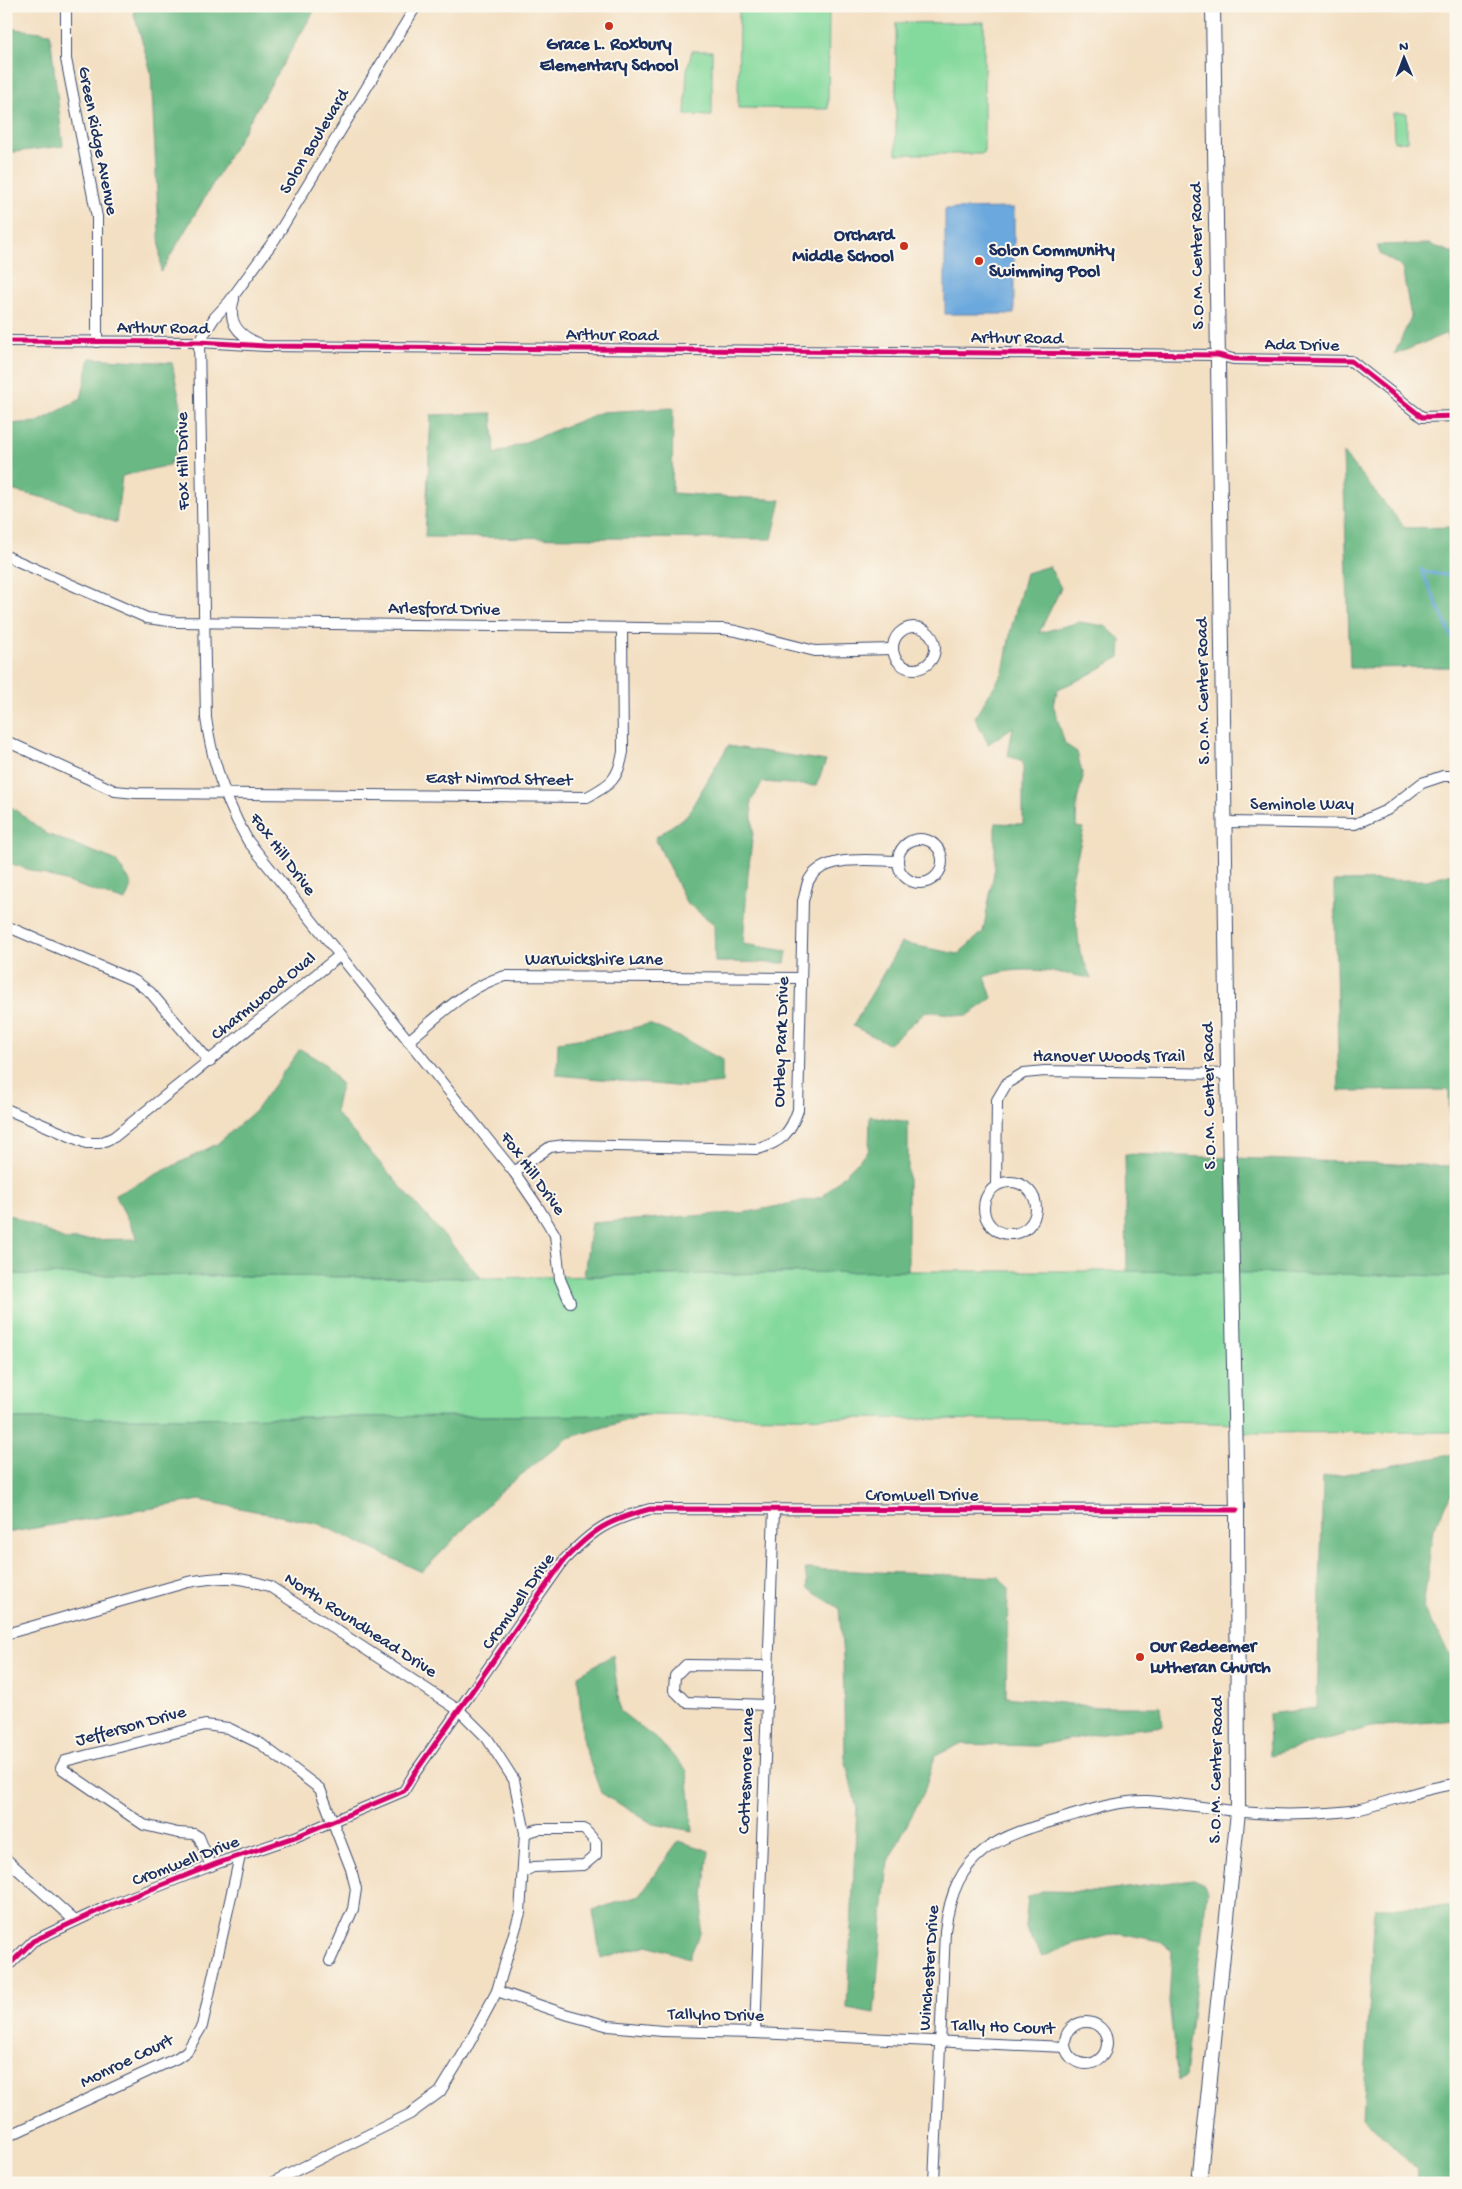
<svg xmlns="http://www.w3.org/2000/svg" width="1462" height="2189" viewBox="0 0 1462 2189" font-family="'Gochi Hand',sans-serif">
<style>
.green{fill:#84d99c;stroke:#50847d}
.forest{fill:#6bb984;stroke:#437471}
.water{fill:#6ba8dd;stroke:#436c9e}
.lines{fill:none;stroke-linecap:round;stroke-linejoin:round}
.stream{stroke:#6ba8dd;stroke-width:3}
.minor-casing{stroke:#3b496d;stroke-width:12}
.major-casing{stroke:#3b496d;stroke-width:16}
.minor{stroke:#fff;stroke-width:10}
.major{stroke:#fff;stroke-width:14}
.cycleway-casing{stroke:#fbf7ec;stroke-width:8}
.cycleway{stroke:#d6006c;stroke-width:5}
.poi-dot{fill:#c8321e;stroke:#fbf7ec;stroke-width:2}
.labels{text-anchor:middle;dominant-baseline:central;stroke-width:4;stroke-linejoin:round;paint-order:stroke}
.poi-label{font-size:18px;font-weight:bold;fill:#1b2f5e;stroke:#fbf7ec;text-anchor:start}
.street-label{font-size:18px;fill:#1b2f5e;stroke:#fbf7ec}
</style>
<rect width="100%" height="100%" fill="#fbf7ec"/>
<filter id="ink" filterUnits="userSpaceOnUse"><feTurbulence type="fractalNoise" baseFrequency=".02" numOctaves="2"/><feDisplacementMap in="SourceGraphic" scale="10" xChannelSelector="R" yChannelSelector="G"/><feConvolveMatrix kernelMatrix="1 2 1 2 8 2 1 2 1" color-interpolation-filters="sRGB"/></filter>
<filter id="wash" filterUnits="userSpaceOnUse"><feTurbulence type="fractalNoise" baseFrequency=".0096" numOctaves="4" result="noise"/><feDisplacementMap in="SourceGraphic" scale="20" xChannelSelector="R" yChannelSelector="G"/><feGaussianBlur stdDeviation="1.12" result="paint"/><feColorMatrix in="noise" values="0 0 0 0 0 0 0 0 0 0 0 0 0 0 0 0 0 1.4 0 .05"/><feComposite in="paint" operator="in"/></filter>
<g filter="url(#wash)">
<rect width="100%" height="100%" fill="#f3dfc2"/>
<g class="green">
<polygon points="739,6 829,6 828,109 738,108"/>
<polygon points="984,22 984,154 896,154 896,23"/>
<polygon points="692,51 712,51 712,116 685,115 687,70"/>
<polygon points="1393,113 1407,113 1407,141 1394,142"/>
<polygon points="908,1271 1127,1271 1456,1276 1456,1432 1235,1433 1235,1424 1214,1423 645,1415 6,1419 6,1274 481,1278"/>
</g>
<g class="forest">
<polygon points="135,6 317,6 161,272 151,72 134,14"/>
<polygon points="6,28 50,33 63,146 6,153"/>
<polygon points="1429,244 1456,254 1456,349 1452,349 1447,333 1394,355 1411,317 1402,267 1380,254 1377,245"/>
<polygon points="90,358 172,363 182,411 182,440 169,465 122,476 116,523 62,502 6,489 6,424 38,422 81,399"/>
<polygon points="673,408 672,493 781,500 772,539 425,537 431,415 492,413 495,454 602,412"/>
<polygon points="1343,453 1405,528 1456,527 1456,667 1350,668"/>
<path d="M1049,566l12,22 -22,45 41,-11 25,4 16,14 -1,17 -37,21 -25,11 -5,15 12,40 12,8 6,25 -6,24 -1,26 8,1 -13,54 9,70 11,26c-36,-6 -70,-14 -106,-1l7,21 -25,18 -41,-5 -37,33 -36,-18 48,-83 57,11 25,-22 12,-65v-44l28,1v-63l-15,-5 5,-29 -25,17 -13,-27 28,-45 8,-43 15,-56z"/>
<polygon points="728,746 826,761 816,786 763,782 751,801 753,832 748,874 743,944 787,951 785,963 715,962 714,924 686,902 655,838 687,815"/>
<polygon points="6,803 47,834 115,860 132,884 125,901 6,862"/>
<polygon points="1456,872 1456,1276 1127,1271 1125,1154 1451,1166 1449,1090 1339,1091 1334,881 1427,880"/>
<polygon points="649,1024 686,1040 722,1060 722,1083 685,1087 557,1075 558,1042 604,1035"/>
<polygon points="300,1049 325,1064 341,1085 335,1112 481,1278 6,1274 6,1213 65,1240 138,1239 115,1195 217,1144 255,1111"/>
<polygon points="870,1116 908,1122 908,1271 584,1276 591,1223 749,1212 822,1197 869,1150"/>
<polygon points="645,1415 568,1438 503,1489 422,1572 319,1524 200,1500 6,1533 6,1419"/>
<polygon points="1456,1454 1456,1487 1433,1529 1423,1609 1451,1656 1456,1657 1456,1720 1371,1727 1270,1755 1269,1714 1317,1708 1323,1478"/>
<polygon points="805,1569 999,1577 1008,1588 1006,1697 1098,1707 1161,1707 1163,1726 1109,1732 1035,1746 960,1744 935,1756 924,1792 888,1861 874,2013 847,2008 857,1809 845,1758 843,1658 839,1608 808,1589"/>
<polygon points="613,1655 620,1711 661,1743 687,1771 693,1831 653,1824 601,1793 583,1743 578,1675"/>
<polygon points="679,1841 709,1851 700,1933 689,1958 648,1945 601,1959 593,1910 639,1896"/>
<polygon points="1194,1879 1204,1884 1207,1891 1185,2077 1178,2081 1169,2002 1172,1951 1159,1941 1120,1933 1075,1943 1042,1957 1025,1927 1028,1897 1042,1891 1098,1892"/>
<polygon points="1375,1907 1456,1907 1456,2183 1417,2183 1418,2171 1363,2117"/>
</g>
<polygon class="water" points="1014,208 1014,314 945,314 945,209"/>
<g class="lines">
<g class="stream">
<polyline points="1421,569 1453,640"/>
<polyline points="1422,572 1454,576"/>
</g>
</g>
</g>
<g filter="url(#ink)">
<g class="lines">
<defs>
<g id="minor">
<polyline points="66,6 66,59 97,217 97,342"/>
<path d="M234,299c-7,22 3,36 24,44"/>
<polyline points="6,341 199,342 266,346 1218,355 1233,359 1351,361 1422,417 1456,416"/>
<path d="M199,342l7,376c6,44 20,85 42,123l266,331 24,35 17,28 5,44 10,23"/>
<polyline points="199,342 215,317 229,302 275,239 416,6"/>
<polyline points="6,556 147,618 176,622 723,629 736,631 815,651 892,649"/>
<circle cx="914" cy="648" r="21"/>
<path d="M6,741l109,50 21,2 451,4c24,-13 31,-17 36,-45l-1,-124"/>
<polyline points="1225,822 1355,824 1387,810 1422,783 1443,776 1456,776"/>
<circle cx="920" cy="861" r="22"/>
<polyline points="6,926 135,981 150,992 210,1062"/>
<path d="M408,1041c30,-24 59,-55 97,-65l296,2"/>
<polyline points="6,1109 86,1143 100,1143 114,1137 339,956"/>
<path d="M514,1172l36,-25 15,-2 193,4c23,-7 32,-15 40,-39l5,-209c2,-6 3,-13 5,-19 13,-29 65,-21 90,-21"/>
<circle cx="1010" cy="1208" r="26"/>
<polyline points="996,1185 997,1100 1007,1083 1024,1073 1045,1071 1228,1074"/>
<path d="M6,1634l182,-52c35,-6 48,-6 81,4l191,125 27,27 27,42 11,53 -5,80 -23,78 -32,60 -25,41 -30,22 -139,69"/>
<polyline points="766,1705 686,1702 674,1690 675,1676 686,1665 768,1666"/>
<polyline points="6,1859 75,1921"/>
<polyline points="211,1866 199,1837 194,1834 178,1833 144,1825 61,1768 65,1761 205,1725 228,1728 261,1744 320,1789 351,1869 356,1889 353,1909 330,1961"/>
<polyline points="523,1872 533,1867 584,1865 596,1855 596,1842 584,1829 539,1829 525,1833"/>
<path d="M6,1968l27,-27 75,-35 110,-43 77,-26 109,-46 10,-17 150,-214c31,-32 43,-39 86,-51l587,1"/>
<polyline points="497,1991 565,2014 609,2026 662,2031 755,2033 1065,2047"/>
<circle cx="1086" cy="2043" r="21"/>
<polyline points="755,2033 774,1510"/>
<polyline points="6,2137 177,2058 187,2051 202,2026 240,1856"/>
<path d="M934,2183l11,-252c10,-82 52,-94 122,-114 27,-8 53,-17 81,-16 53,4 106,16 159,13 17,-1 37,-1 53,-5 31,-7 65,-22 96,-25"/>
</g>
<polyline id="major" points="1199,2183 1238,1812 1237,1510 1228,1074 1213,6"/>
</defs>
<use href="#minor" class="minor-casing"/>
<use href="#major" class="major-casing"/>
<use href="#minor" class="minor"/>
<use href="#major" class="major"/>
<defs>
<g id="cycleway">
<polyline points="6,341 199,342 266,346 1218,355 1233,359 1351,361 1422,417 1456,416"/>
<path d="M6,1968l27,-27 75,-35 110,-43 77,-26 109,-46 10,-17 150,-214c31,-32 43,-39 86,-51l587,1"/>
</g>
</defs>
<use href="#cycleway" class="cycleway-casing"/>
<use href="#cycleway" class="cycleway"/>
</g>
</g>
<g class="poi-dot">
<circle cx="609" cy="26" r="5"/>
<circle cx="904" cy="246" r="5"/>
<circle cx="979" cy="261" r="5"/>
<circle cx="1140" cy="1657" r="5"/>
</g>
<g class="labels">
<g class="poi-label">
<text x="609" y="45" text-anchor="middle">Grace L. Roxbury<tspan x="609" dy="21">Elementary School</tspan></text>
<text x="894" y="236" text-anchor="end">Orchard<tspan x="894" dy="21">Middle School</tspan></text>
<text x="989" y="251">Solon Community<tspan x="989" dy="21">Swimming Pool</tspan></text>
<text x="1150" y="1647">Our Redeemer<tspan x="1150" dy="21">Lutheran Church</tspan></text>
</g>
<g class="street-label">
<text transform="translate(97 141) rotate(79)">Green Ridge Avenue</text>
<text transform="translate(315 142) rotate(-59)">Solon Boulevard</text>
<text transform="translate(1198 256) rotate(-91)">S.O.M. Center Road</text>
<text transform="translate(163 329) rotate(1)">Arthur Road</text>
<text transform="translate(612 336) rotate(1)">Arthur Road</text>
<text transform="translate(1017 339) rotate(1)">Arthur Road</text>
<text transform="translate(1302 346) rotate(1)">Ada Drive</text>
<text transform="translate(184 461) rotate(-91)">Fox Hill Drive</text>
<text transform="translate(444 610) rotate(1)">Arlesford Drive</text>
<text transform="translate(1204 691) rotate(-91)">S.O.M. Center Road</text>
<text transform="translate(499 780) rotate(1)">East Nimrod Street</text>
<text x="1302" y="805">Seminole Way</text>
<text transform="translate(282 855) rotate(53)">Fox Hill Drive</text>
<text x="594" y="960">Warwickshire Lane</text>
<text transform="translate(264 997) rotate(-39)">Charmwood Oval</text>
<text transform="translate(782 1042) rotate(-88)">Outley Park Drive</text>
<text x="1109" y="1057">Hanover Woods Trail</text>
<text transform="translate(1210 1096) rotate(-91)">S.O.M. Center Road</text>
<text transform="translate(532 1174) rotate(54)">Fox Hill Drive</text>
<text x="922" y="1496">Cromwell Drive</text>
<text transform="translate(519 1602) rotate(-55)">Cromwell Drive</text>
<text transform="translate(360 1626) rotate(33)">North Roundhead Drive</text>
<text transform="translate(131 1727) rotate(-15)">Jefferson Drive</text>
<text transform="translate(1217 1770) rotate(-89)">S.O.M. Center Road</text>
<text transform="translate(747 1771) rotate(-88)">Cottesmore Lane</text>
<text transform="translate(186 1862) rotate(-21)">Cromwell Drive</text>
<text transform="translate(930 1968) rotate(-86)">Winchester Drive</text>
<text transform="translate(716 2016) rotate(1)">Tallyho Drive</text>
<text transform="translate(1003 2028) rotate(2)">Tally Ho Court</text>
<text transform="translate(127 2062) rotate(-26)">Monroe Court</text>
</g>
</g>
<rect width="1462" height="2189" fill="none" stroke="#fbf7ec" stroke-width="25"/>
<g transform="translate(1404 58) rotate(359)" stroke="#fbf7ec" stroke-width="4" paint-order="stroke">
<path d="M0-4L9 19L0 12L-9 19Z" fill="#1b2f5e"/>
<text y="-8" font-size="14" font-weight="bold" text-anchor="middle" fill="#1b2f5e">N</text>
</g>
</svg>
